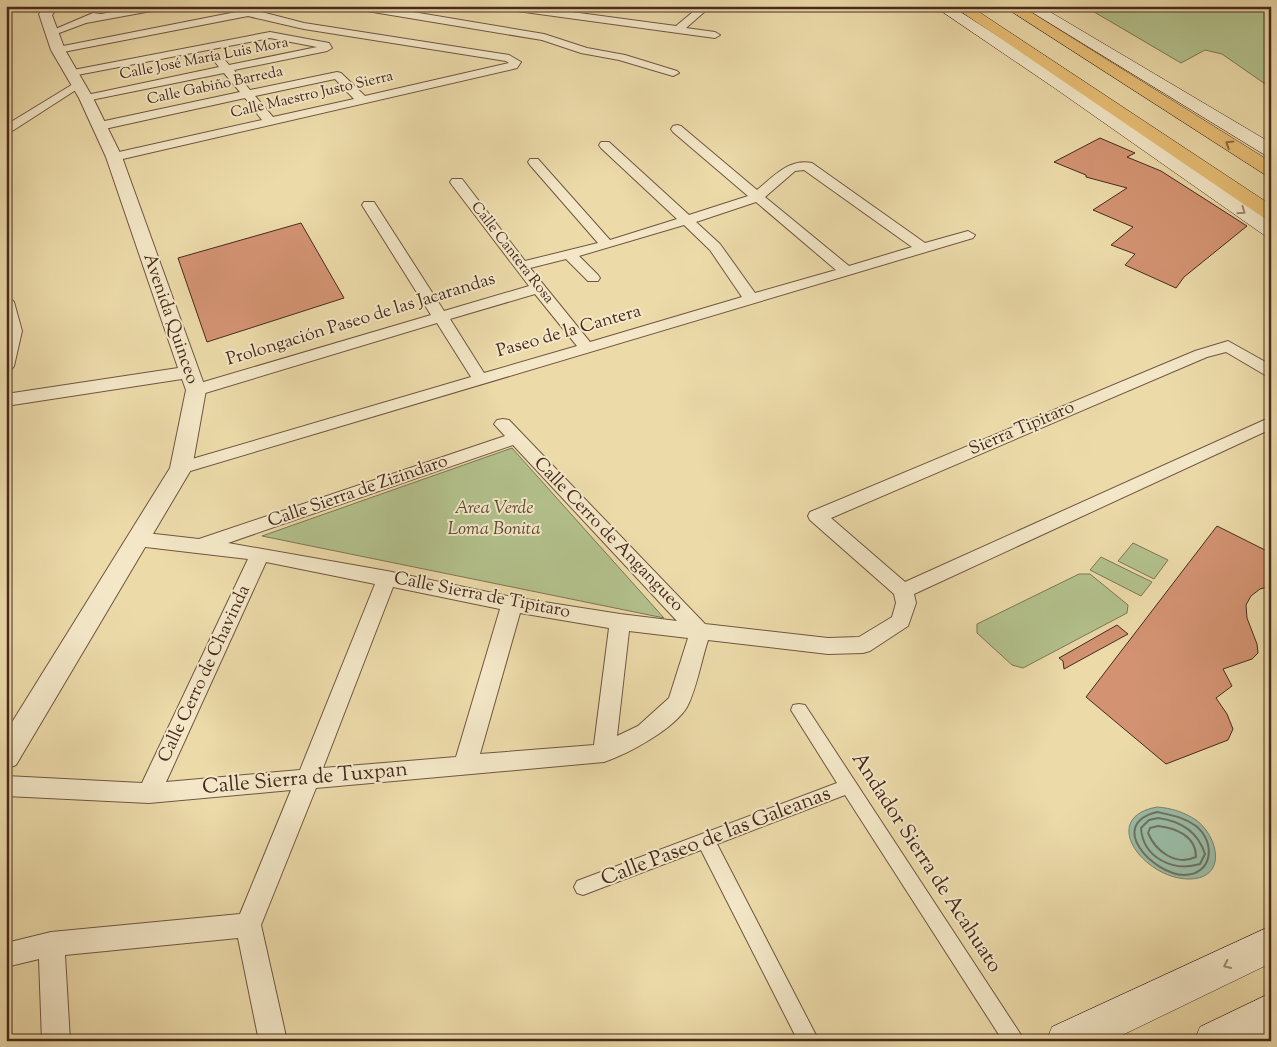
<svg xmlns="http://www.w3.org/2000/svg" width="1277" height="1047" viewBox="0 0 1277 1047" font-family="'Sorts Mill Goudy',serif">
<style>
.green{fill:#b3c18c;stroke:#7d7656}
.water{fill:#9abba4;stroke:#79816f}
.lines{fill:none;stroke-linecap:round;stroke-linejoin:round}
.shore{stroke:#707262;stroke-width:2}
.building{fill:#d39372;stroke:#472a1f}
.pedestrian-casing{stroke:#705642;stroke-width:2}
.minor-casing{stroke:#705642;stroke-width:2}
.tertiary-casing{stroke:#705642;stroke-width:2}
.secondary-casing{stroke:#472a1f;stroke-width:1}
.trunk-casing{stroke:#472a1f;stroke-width:1}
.pedestrian{fill:#f3e7c7;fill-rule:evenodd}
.minor{fill:#f3e7c7;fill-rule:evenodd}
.tertiary{fill:#f3e7c7;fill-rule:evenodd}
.secondary{fill:#f3e7c7;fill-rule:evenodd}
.trunk{fill:#e6bd74;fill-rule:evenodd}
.oneway{stroke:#8f6c45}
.oneway2{stroke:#9d8873}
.labels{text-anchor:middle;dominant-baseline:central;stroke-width:4;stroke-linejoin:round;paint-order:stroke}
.far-street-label{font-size:15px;fill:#472a1f;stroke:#f3e7c7}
.street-label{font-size:18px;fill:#472a1f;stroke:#f3e7c7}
.park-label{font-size:18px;font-style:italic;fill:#5d4835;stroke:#f3e7c7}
.near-street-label{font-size:21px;fill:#472a1f;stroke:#f3e7c7}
</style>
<rect width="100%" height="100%" fill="#ecdaa9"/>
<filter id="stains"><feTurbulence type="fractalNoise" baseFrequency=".004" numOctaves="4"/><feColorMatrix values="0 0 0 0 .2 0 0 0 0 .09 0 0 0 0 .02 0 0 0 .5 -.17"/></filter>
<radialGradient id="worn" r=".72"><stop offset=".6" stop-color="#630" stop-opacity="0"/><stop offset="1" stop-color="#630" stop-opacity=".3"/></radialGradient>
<g class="green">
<polygon points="1084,6 1271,6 1271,88 1222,54 1205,50 1181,63"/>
<polygon points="512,448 664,618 262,536"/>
<polygon points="1133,543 1168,560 1154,579 1118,561"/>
<polygon points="1101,557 1152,582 1141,596 1090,570"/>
<polygon points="1079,574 1090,574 1128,605 1127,613 1023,668 1012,665 977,633 977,624"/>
</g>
<path class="water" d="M1157,807c14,1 27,5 39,13 22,16 32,58 -6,59 -45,1 -93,-61 -33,-72z"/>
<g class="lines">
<g class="shore">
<path d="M1157,812c14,3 27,5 39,14 20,16 17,49 -12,49 -31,-1 -78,-50 -27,-63z"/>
<path d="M1158,818c23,3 40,14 47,36l-5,10c-27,8 -57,-6 -59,-36l8,-8z"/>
<path d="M1158,826c18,2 38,10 38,31 -20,9 -40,-5 -48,-24l2,-5z"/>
</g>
</g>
<g class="building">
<polygon points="1100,138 1135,153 1127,157 1161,171 1247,226 1184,277 1176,288 1125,265 1135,254 1111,245 1133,227 1093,210 1127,188 1086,177 1086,175 1054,162"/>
<polygon points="301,223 344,298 207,342 178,258"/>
<polygon points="1217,526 1271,553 1271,586 1260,589 1251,596 1246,605 1247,618 1257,644 1258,653 1252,659 1223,669 1232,686 1216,698 1227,714 1233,729 1228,740 1166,764 1086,697"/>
<polygon points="1117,625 1128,634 1064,669 1063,661 1059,658"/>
</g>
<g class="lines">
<defs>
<polygon id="pedestrian" points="799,704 805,705 1025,1041 1003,1041 845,795 717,844 819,1041 798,1041 701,850 583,895 577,893 574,887 577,881 837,783 791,710 793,705"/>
<g id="minor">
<polygon points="144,6 167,6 162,9 86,23 51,36 46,33 93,13 101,14"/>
<path d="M223,6h15l66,17 205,32 12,7 -4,6 -4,1 -399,92 -4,-1 -2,-3 2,-3 152,-34 -17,-22 -145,32 -6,-4 6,-4 140,-30 -16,-19 -138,28 -4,-1 -2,-2 2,-2 137,-29 -4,-5 6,-3 4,1 4,5 88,-18 -47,-9 -198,38 -6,-3 2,-2 202,-39 59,11 3,5 -5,3 -93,19 16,20 87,-18 4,1 24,23 144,-33 -3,-2 -202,-32 -56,-13 -190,37 -5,-3 5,-3 178,-35zM335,79l19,20 -81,18 -18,-21z"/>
<polygon points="350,6 377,6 544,34 587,48 625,55 677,71 679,73 673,76 619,60 581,53 542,40 355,9"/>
<polygon points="498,6 527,6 676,26 700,6 711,6 686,28 715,32 720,35 715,38 503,9"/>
<polygon points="78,81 82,82 84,84 82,86 6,135 6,125"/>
<path d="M677,125l4,1 76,64c16,-13 32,-32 55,-27l113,80 43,-12 7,4 -2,3 -786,234 -6,2 -6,-2 -3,-4 3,-4 296,-87 -34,-54 -235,71h-12l-2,-4 2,-4 241,-71 -69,-110 2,-3h10l70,109 85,-25 -77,-101 -2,-3 2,-3h10l63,82 73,-18 -68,-78 -2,-3 2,-3h8l72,81 67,-21 -76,-71 -2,-3 2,-3h8l80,73 59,-19 -75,-64 -2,-3 2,-3zM804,170l108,77 -63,19 -84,-69 30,-26zM756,202l80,68 -81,23 -35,-49 -24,-22zM684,225l26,25 32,47 -152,45 -60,-74 36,-9 22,22h10l2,-3 -2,-3 -19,-19zM535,294l42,52 -93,27 -34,-54z"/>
<polygon points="6,298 11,299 14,302 22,331 14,366 12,369 6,371"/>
<path d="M1228,341l43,24v12l-6,-2 -39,-23 -19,5 -376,161 74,64 366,-165v12l-357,165 2,9 -8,23 -38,25 -7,2 -35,1 -120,-14c-6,18 -12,51 -21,67 -13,22 -59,47 -83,55l-288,26 -55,137 26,116h-28l-21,-103 -173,17 5,86h-28l-3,-82 -33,8v-24l45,-11 189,-18 51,-124 -142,13 -143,-7v-20l136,7 106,-224 -111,-13 -7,-2 -3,-5 3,-5 7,-2 62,7 306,-103 -11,-12 3,-4 6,-1 6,1 196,204 123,14 31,-1 33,-20 4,-14 -2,-9 -84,-74 -2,-4 2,-4 385,-161zM513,445l164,176 -57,-7 -108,-17 -125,-26 -159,-28zM266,562l109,22 -75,186 -134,12zM393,587l107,22 -44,148 -133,11zM520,613l89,15 -15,117 -114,9zM629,631l59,7 -19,60 -31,28 -21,10z"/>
</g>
<polygon id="tertiary" points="45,6 59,6 52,15 65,50 93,98 122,157 206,390 192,468 16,765 6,769 6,732 170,468 186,390 182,379 6,406 6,394 178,368 106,157 79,98 51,50 39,14"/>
<g id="secondary">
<polygon points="934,6 951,6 1068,81 1271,222 1271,237 1264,235 1056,89"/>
<polygon points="1022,6 1040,6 1271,143 1271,156 1265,155"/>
<polygon points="1271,926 1271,963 1110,1041 1046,1041 1052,1027"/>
<polygon points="1271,993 1271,1033 1256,1041 1194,1041 1200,1027"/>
</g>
<g id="trunk">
<polygon points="953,6 970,6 1271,205 1271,220 1264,218"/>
<polygon points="1003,6 1021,6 1271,162 1271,176 1264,174"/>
</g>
</defs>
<use href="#pedestrian" class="pedestrian-casing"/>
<use href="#minor" class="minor-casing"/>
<use href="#tertiary" class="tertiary-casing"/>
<use href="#secondary" class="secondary-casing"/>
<use href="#trunk" class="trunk-casing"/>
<use href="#pedestrian" class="pedestrian"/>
<use href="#minor" class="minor"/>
<use href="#tertiary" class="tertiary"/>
<use href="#secondary" class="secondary"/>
<use href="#trunk" class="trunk"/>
</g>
<defs><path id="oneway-chevron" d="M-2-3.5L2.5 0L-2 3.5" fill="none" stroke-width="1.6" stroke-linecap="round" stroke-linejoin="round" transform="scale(1.25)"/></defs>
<use class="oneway" href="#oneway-chevron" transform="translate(1229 144) rotate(-148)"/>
<g class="oneway2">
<use href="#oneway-chevron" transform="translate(1242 211) rotate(35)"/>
<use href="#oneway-chevron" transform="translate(1227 965) rotate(155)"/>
</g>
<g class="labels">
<g class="far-street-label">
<text transform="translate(204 59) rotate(-11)">Calle José María Luis Mora</text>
<text transform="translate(215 86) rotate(-12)">Calle Gabiño Barreda</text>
<text transform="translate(312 95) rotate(-13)">Calle Maestro Justo Sierra</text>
<text transform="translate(512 253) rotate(52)">Calle Cantera Rosa</text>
</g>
<g class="street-label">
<text transform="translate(170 319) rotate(71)">Avenida Quinceo</text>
<text transform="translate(361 320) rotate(-17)">Prolongación Paseo de las Jacarandas</text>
<text transform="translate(569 332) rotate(-16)">Paseo de la Cantera</text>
<text transform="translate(1022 429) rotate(-23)">Sierra Tipitaro</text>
<text transform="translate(358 492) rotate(-19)">Calle Sierra de Zizindaro</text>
<text transform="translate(608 535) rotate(46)">Calle Cerro de Angangueo</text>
<text transform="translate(482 596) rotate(11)">Calle Sierra de Tipitaro</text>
<text transform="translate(205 674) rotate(-65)">Calle Cerro de Chavinda</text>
</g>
<g class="park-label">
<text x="494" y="509">Area Verde<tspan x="494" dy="21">Loma Bonita</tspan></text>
</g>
<g class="near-street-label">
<text transform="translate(305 779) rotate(-5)">Calle Sierra de Tuxpan</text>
<text transform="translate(716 837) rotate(-21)">Calle Paseo de las Galeanas</text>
<text transform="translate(926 863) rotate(57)">Andador Sierra de Acahuato</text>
</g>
</g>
<rect width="1277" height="1047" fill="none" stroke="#ecdaa9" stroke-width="25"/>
<rect x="8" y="8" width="1262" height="1032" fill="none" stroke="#472a1f" stroke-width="2.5"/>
<rect x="12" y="12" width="1252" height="1022" fill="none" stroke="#472a1f"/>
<rect width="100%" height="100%" filter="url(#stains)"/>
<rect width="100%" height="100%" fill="url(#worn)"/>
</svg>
